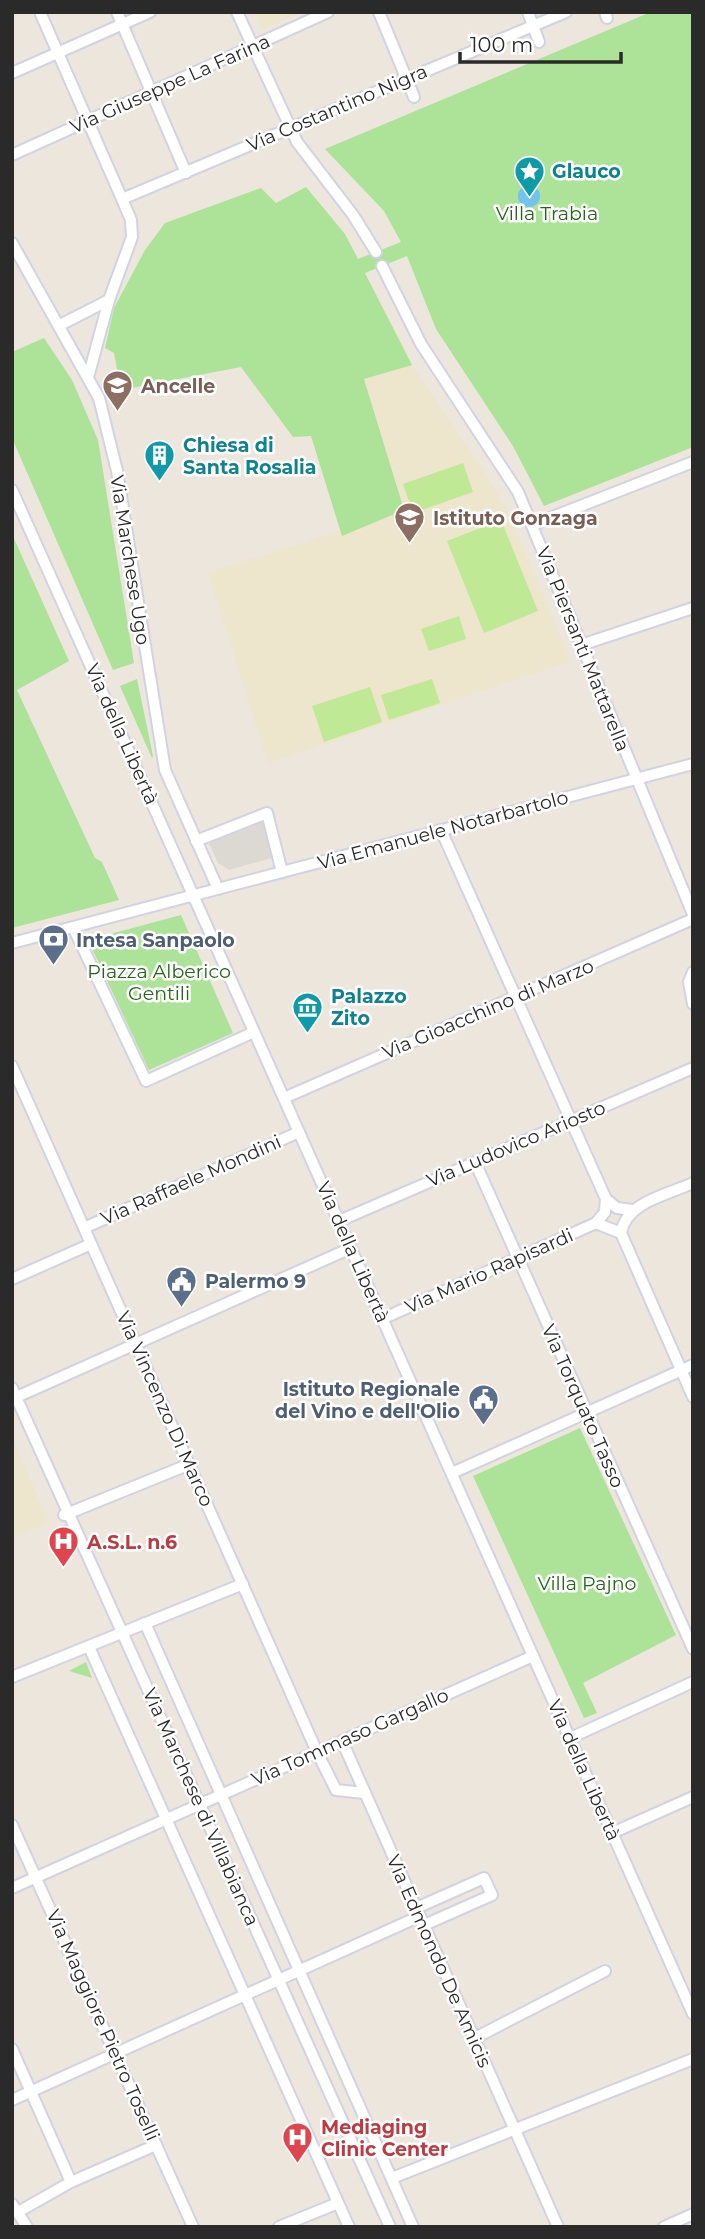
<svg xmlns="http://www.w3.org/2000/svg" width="705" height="2239" viewBox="0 0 705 2239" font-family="Montserrat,sans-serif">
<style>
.education{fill:#ede5cc}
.green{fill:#ade299}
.pitch{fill:#bfe995}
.plaza{fill:#dcd9d3}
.water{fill:#71c2ec}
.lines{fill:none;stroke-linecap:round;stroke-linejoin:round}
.minor-casing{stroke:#d1d3e2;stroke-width:14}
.minor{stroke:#fff;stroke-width:10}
.labels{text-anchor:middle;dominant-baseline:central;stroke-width:5;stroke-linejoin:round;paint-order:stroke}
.street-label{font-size:19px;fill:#2a2a2a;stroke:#fff}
.culture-label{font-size:19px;font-weight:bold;fill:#0d838f;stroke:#fff;text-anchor:start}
.park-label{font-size:19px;fill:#25661b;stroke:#fff}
.education-label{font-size:19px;font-weight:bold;fill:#785e54;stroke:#fff;text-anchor:start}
.service-label{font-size:19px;font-weight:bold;fill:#4e5e75;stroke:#fff;text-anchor:start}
.health-label{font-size:19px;font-weight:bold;fill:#be3a42;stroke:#fff;text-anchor:start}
</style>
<rect width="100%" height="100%" fill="#ece6dc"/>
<g class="education">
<polygon points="255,12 302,12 262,29"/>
<polygon points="412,365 484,471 510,516 571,661 268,763 208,573 404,510 364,379"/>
<polygon points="12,1438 49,1522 12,1538"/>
</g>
<g class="green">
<polygon points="651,12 693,12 693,447 544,506 513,446 436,329 407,256 365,273 412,365 364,379 404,510 342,536 311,436 293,437 241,367 121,390 114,353 105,348 114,308 145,250 165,223 261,188 276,203 306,187 345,234 358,259 401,242 384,211 325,149"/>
<polygon points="44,338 72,380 98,440 134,663 113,670 12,438 12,352"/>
<polygon points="12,534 69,661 17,690 95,858 102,862 119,900 12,928"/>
<polygon points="137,679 153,756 152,758 120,686"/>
<polygon points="181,915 233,1033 149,1070 88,940"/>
<polygon points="580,1428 676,1635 583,1683 597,1713 584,1718 473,1476"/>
<polygon points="86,1662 92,1678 69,1671"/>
</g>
<g class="pitch">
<polygon points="463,463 473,492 413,513 403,484"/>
<polygon points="501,520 538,611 484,633 447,541"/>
<polygon points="459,616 466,639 429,651 421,629"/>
<polygon points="432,679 440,703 389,720 381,695"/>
<polygon points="370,687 382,722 324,742 312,706"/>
</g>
<polygon class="plaza" points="267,813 275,857 229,870 218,863 208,841"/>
<circle class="water" cx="529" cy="196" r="11"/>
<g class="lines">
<defs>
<g id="minor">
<polyline points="40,12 122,199"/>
<polyline points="117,12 186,173"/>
<polyline points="237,12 297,142 353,215 376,252"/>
<polyline points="379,12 414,97"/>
<polyline points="528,12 539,42"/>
<polyline points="605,12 607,18"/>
<polyline points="12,73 150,12"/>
<polyline points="12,155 328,12"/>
<polyline points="12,243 99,398 117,471 165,770 218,889"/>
<polyline points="382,266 421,344 518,492 693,914"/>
<polyline points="60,325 109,300"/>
<polyline points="89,374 109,300 132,237 131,220 122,199 566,12"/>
<polyline points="12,490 693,2014"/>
<polyline points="532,525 693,462"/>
<polyline points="581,645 693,608"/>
<polyline points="441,830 606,1199 617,1208 632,1210"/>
<polyline points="196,841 267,813 282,872"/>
<polyline points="73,927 146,1081 254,1032"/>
<polyline points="12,943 693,764"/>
<polyline points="693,972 689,982 693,1004"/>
<polyline points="12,1066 317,1752 336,1790 364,1793"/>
<polyline points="284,1098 693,919"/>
<polyline points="475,1162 693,1649"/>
<polyline points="339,1221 693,1068"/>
<polyline points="596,1223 621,1233"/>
<polyline points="84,1228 299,1132"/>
<polyline points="621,1233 693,1397"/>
<path d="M621,1233c5,-31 46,-38 72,-50"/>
<polyline points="12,1279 91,1244"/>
<polyline points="382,1319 596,1223 605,1212 606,1199"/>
<polyline points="12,1388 390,2227"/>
<polyline points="12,1399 351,1248"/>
<polyline points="452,1473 693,1365"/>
<polyline points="64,1515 190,1464"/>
<polyline points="145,1623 413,2227"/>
<polyline points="89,1647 349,2227"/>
<polyline points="12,1677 243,1584"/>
<polyline points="570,1738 693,1682"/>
<polyline points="342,1741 558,2227"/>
<polyline points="12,1825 193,2227"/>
<polyline points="612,1833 693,1797"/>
<polyline points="12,1888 533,1656"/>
<polyline points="414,1909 484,1878 492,1895 422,1926"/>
<polyline points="473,2039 605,1971"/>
<polyline points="12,2049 71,2182"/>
<polyline points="12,2100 418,1917"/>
<polyline points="392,2178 693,2059"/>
<polyline points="12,2204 27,2227"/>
<polyline points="18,2212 71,2182 156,2145"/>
<polyline points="279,2227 338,2203"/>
<polyline points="664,2227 693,2214"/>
</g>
</defs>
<use href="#minor" class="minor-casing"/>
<use href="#minor" class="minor"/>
</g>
<defs>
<symbol id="sight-pin" viewBox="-11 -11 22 30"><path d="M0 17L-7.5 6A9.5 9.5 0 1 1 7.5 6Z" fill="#0f9aa8" stroke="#fff"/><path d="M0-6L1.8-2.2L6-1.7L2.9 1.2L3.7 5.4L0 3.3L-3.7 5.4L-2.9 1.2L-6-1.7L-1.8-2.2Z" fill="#fff"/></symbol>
<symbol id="school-pin" viewBox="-11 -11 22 30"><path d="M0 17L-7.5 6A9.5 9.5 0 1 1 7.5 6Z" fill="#8d6e63" stroke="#fff"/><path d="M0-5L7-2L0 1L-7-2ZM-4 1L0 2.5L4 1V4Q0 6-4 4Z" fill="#fff"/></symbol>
<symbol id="building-pin" viewBox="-11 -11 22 30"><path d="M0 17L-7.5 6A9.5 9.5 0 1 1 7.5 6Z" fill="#0f9aa8" stroke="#fff"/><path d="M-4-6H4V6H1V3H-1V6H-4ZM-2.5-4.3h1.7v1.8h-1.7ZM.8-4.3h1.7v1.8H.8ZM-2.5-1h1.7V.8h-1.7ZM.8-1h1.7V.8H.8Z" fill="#fff"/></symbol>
<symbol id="bank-pin" viewBox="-11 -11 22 30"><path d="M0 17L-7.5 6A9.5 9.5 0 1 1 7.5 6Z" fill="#5c6f8a" stroke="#fff"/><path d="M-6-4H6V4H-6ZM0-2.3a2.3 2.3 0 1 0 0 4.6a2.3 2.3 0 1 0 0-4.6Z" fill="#fff"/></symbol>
<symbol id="museum-pin" viewBox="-11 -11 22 30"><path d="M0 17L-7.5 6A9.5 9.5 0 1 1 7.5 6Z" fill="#0f9aa8" stroke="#fff"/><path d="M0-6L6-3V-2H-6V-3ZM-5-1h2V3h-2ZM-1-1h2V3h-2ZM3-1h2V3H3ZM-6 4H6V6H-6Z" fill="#fff"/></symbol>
<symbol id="civic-pin" viewBox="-11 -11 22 30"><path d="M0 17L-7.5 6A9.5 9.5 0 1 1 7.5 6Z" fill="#5c6f8a" stroke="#fff"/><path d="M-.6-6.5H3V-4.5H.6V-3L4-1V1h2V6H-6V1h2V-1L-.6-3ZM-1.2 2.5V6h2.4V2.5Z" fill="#fff"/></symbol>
<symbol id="hospital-pin" viewBox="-11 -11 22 30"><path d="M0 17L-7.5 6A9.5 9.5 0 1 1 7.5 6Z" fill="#e0444e" stroke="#fff"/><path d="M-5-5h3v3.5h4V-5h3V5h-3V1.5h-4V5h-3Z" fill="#fff"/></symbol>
</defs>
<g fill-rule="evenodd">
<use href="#sight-pin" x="512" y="154" width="35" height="47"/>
<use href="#school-pin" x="100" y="368" width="35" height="47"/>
<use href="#building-pin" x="142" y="438" width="35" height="47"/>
<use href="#school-pin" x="392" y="500" width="35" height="47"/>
<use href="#bank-pin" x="36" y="922" width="35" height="47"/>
<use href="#museum-pin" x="290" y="990" width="35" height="47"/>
<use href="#civic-pin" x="164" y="1264" width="35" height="47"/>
<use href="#civic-pin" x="466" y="1382" width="35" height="47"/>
<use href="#hospital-pin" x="46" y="1524" width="35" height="47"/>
<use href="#hospital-pin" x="280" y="2120" width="35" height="47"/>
</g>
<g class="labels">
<g class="street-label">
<text transform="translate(170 84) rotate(-24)">Via Giuseppe La Farina</text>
<text transform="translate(337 108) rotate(-23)">Via Costantino Nigra</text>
<text transform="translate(130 560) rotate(81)">Via Marchese Ugo</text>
<text transform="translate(583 649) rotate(68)">Via Piersanti Mattarella</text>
<text transform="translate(122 734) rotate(66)">Via della Libertà</text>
<text transform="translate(443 830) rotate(-15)">Via Emanuele Notarbartolo</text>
<text transform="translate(488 1009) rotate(-23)">Via Gioacchino di Marzo</text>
<text transform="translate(516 1144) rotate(-23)">Via Ludovico Ariosto</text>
<text transform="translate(191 1180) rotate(-24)">Via Raffaele Mondini</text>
<text transform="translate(353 1252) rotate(66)">Via della Libertà</text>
<text transform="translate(489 1271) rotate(-24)">Via Mario Rapisardi</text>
<text transform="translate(583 1406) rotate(66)">Via Torquato Tasso</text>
<text transform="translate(165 1409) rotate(66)">Via Vincenzo Di Marco</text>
<text transform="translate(350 1737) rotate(-24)">Via Tommaso Gargallo</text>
<text transform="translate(584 1770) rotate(66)">Via della Libertà</text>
<text transform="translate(201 1807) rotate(66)">Via Marchese di Villabianca</text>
<text transform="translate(439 1961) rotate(66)">Via Edmondo De Amicis</text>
<text transform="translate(103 2025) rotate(66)">Via Maggiore Pietro Toselli</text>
</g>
<g class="culture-label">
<text x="552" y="171">Glauco</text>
<text x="183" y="445">Chiesa di<tspan x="183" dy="22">Santa Rosalia</tspan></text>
<text x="331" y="996">Palazzo<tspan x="331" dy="22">Zito</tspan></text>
</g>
<g class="park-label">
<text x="547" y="213">Villa Trabia</text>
<text x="159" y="971">Piazza Alberico<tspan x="159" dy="22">Gentili</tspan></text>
<text x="587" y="1583">Villa Pajno</text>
</g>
<g class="education-label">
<text x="141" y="386">Ancelle</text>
<text x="433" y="518">Istituto Gonzaga</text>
</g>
<g class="service-label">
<text x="76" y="940">Intesa Sanpaolo</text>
<text x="205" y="1281">Palermo 9</text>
<text x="460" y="1389" text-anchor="end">Istituto Regionale<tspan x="460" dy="22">del Vino e dell'Olio</tspan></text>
</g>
<g class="health-label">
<text x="87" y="1542">A.S.L. n.6</text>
<text x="321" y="2127">Mediaging<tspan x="321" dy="22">Clinic Center</tspan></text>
</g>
</g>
<rect width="705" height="2239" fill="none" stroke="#2a2a2a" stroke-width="28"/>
<path d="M460 52v10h161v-10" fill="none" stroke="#2a2a2a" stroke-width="3.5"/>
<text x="470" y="52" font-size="21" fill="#2a2a2a" stroke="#ffffff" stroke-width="5" paint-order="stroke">100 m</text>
</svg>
